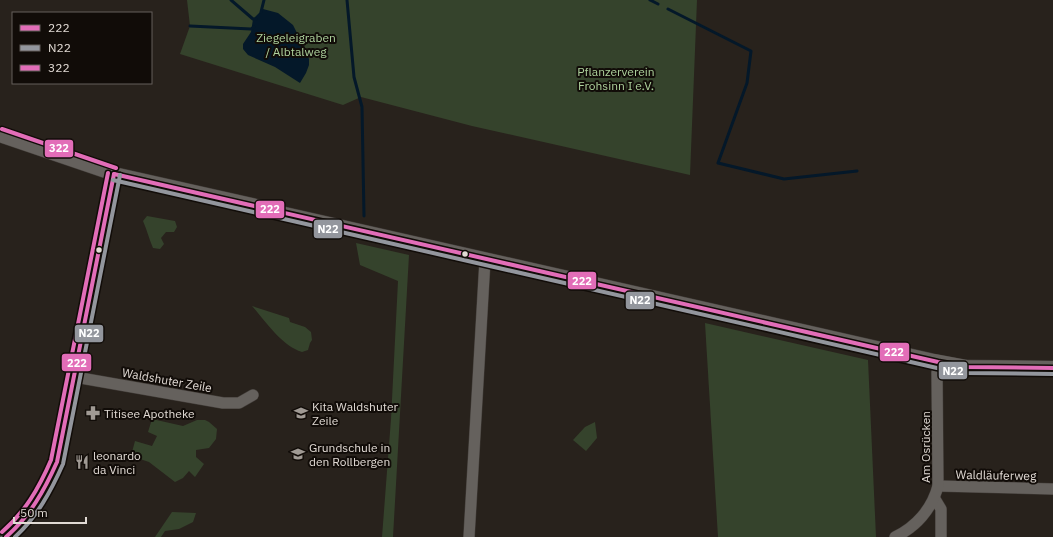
<svg xmlns="http://www.w3.org/2000/svg" width="1053" height="537" viewBox="0 0 1053 537" font-family="'IBM Plex Sans',sans-serif">
<style>
.green{fill:#35432c}
.water{fill:#041829}
.lines{fill:none;stroke-linecap:round;stroke-linejoin:round}
.stream{stroke:#041829;stroke-width:3}
.minor-casing{stroke:#423d39;stroke-width:12}
.tertiary-casing{stroke:#423d39;stroke-width:15}
.minor{stroke:#65615d;stroke-width:11}
.tertiary{stroke:#65615d;stroke-width:14}
.bus-1-casing{stroke:#110c08;stroke-width:7}
.bus-2-casing{stroke:#110c08;stroke-width:7}
.bus-3-casing{stroke:#110c08;stroke-width:7}
.bus-1{stroke:#e26db8;stroke-width:4}
.bus-2{stroke:#93969d;stroke-width:4}
.bus-3{stroke:#e26db8;stroke-width:4}
.bus-dot{fill:#e1dad4;stroke:#110c08;stroke-width:1.5}
.labels{text-anchor:middle;dominant-baseline:central;stroke-width:4;stroke-linejoin:round;paint-order:stroke}
.park-label{font-size:12px;fill:#aed29d;stroke:#110c08}
.street-label{font-size:12px;fill:#e1dad4;stroke:#110c08}
.poi-label{font-size:12px;fill:#e1dad4;stroke:#110c08;text-anchor:start}
.line-badge{stroke:#110c08;stroke-width:1.5}
.badge-label{font-size:11px;text-anchor:middle;font-weight:bold;fill:#fff}
</style>
<rect width="100%" height="100%" fill="#28221c"/>
<g class="green">
<polygon points="187,0 697,0 690,175 472,126 361,97 343,105 180,54 190,26"/>
<path d="M147,216l28,5 2,6 -3,5h-8l-5,6 3,6 -4,5 -7,-1c-4,-9 -6,-18 -10,-27z"/>
<polygon points="356,243 409,255 393,537 382,537 391,419 398,281 360,265"/>
<path d="M252,306l37,12 1,4 15,5 6,5 1,8 -2,3 -2,7 -6,2c-20,-6 -36,-30 -50,-46z"/>
<polygon points="705,323 868,360 876,537 718,537"/>
<polygon points="152,419 183,426 197,420 205,420 209,422 217,429 216,439 209,448 196,450 196,457 204,464 195,477 189,471 183,478 175,482 149,462 131,456 135,441 152,446 157,436 148,432"/>
<polygon points="595,422 597,438 586,451 573,440 585,427"/>
<polygon points="172,512 196,513 193,522 179,529 165,531 161,537 155,537"/>
</g>
<polygon class="water" points="263,9 278,13 293,25 305,49 309,59 309,65 306,73 300,83 275,67 248,55 243,49 243,44 251,32 253,19"/>
<g class="lines">
<g class="stream">
<polyline points="231,0 253,19 256,19"/>
<polyline points="347,0 354,77 362,107 364,216"/>
<polyline points="650,0 658,4"/>
<polyline points="668,9 751,51 747,83 718,163 784,179 857,171"/>
<polyline points="261,12 264,0"/>
<polyline points="190,26 251,29 254,27"/>
</g>
<defs>
<g id="minor">
<polyline points="75,377 223,403 239,403 253,395"/>
<polyline points="938,486 1053,489"/>
<polyline points="935,499 941,509 941,537"/>
<path d="M6,537c25,-20 38,-46 51,-75l57,-288"/>
<polyline points="469,537 485,260"/>
<path d="M895,537c21,-10 37,-28 43,-51l-1,-113 1,-11"/>
</g>
<polyline id="tertiary" points="0,135 114,174 256,206 285,214 934,361 966,367 1053,368"/>
</defs>
<use href="#minor" class="minor-casing"/>
<use href="#tertiary" class="tertiary-casing"/>
<use href="#minor" class="minor"/>
<use href="#tertiary" class="tertiary"/>
<defs>
<g id="bus-1">
<polyline points="114,174 938,362 966,367 1053,368"/>
<path d="M6,537c24,-21 38,-46 51,-75l57,-288"/>
</g>
<g id="bus-2">
<polyline points="113,180 937,368 965,373 1053,374"/>
<path d="M15,537c22,-20 36,-46 48,-73l57,-289"/>
</g>
<g id="bus-3">
<polyline points="2,129 116,168"/>
<path d="M2,532c23,-20 37,-44 49,-72l57,-287"/>
</g>
</defs>
<use href="#bus-1" class="bus-1-casing"/>
<use href="#bus-2" class="bus-2-casing"/>
<use href="#bus-3" class="bus-3-casing"/>
<use href="#bus-1" class="bus-1"/>
<use href="#bus-2" class="bus-2"/>
<use href="#bus-3" class="bus-3"/>
</g>
<defs>
<symbol id="pharmacy-bare" viewBox="-9 -9 18 18"><path d="M-2-6h4v4h4v4h-4v4h-4v-4h-4v-4h4Z" fill="#a09a94" stroke="#110c08" stroke-width="2.5" paint-order="stroke"/></symbol>
<symbol id="school-bare" viewBox="-9 -9 18 18"><path d="M0-5L7-2L0 1L-7-2ZM-4 1L0 2.5L4 1V4Q0 6-4 4Z" fill="#a09a94" stroke="#110c08" stroke-width="2.5" paint-order="stroke"/></symbol>
<symbol id="restaurant-bare" viewBox="-9 -9 18 18"><path d="M-5-6h1v4h1v-4h1v4h1v-4h1v5L-1.5 .5V6h-2V.5L-5-1ZM5-6V6H3V1.5H1.5Q1.5-4 5-6Z" fill="#a09a94" stroke="#110c08" stroke-width="2.5" paint-order="stroke"/></symbol>
</defs>
<g fill-rule="evenodd">
<use href="#pharmacy-bare" x="83" y="403" width="20" height="20"/>
<use href="#school-bare" x="291" y="403" width="20" height="20"/>
<use href="#school-bare" x="288" y="444" width="20" height="20"/>
<use href="#restaurant-bare" x="72" y="452" width="20" height="20"/>
</g>
<g class="bus-dot">
<circle cx="99" cy="250" r="3.5"/>
<circle cx="465" cy="254" r="3.5"/>
</g>
<g class="labels">
<g class="park-label">
<text x="296" y="37">Ziegeleigraben<tspan x="296" dy="14">/ Albtalweg</tspan></text>
<text x="616" y="71">Pflanzerverein<tspan x="616" dy="14">Frohsinn I e.V.</tspan></text>
</g>
<g class="street-label">
<text transform="translate(167 380) rotate(10)">Waldshuter Zeile</text>
<text transform="translate(925 447) rotate(-90)">Am Osrücken</text>
<text transform="translate(996 475) rotate(1)">Waldläuferweg</text>
</g>
<g class="poi-label">
<text x="312" y="406">Kita Waldshuter<tspan x="312" dy="14">Zeile</tspan></text>
<text x="104" y="413">Titisee Apotheke</text>
<text x="309" y="447">Grundschule in<tspan x="309" dy="14">den Rollbergen</tspan></text>
<text x="93" y="455">leonardo<tspan x="93" dy="14">da Vinci</tspan></text>
</g>
</g>
<g class="line-badge">
<rect x="44" y="139" width="30" height="19" rx="4" fill="#e26db8"/>
<rect x="255" y="200" width="30" height="19" rx="4" fill="#e26db8"/>
<rect x="313" y="219" width="30" height="20" rx="4" fill="#93969d"/>
<rect x="567" y="271" width="30" height="19" rx="4" fill="#e26db8"/>
<rect x="625" y="291" width="30" height="19" rx="4" fill="#93969d"/>
<rect x="74" y="324" width="30" height="19" rx="4" fill="#93969d"/>
<rect x="879" y="342" width="31" height="20" rx="4" fill="#e26db8"/>
<rect x="61" y="353" width="31" height="19" rx="4" fill="#e26db8"/>
<rect x="938" y="361" width="30" height="19" rx="4" fill="#93969d"/>
</g>
<g class="badge-label">
<text x="59" y="152">322</text>
<text x="270" y="213">222</text>
<text x="328" y="233">N22</text>
<text x="582" y="285">222</text>
<text x="640" y="304">N22</text>
<text x="89" y="337">N22</text>
<text x="894" y="356">222</text>
<text x="77" y="367">222</text>
<text x="953" y="375">N22</text>
</g>
<rect x="12" y="12" width="140" height="72" fill="#110c08" stroke="#645e5a"/>
<rect x="20" y="25" width="20" height="6" fill="#e26db8" stroke="#645e5a"/>
<text x="48" y="32" font-size="12" fill="#e1dad4">222</text>
<rect x="20" y="45" width="20" height="6" fill="#93969d" stroke="#645e5a"/>
<text x="48" y="52" font-size="12" fill="#e1dad4">N22</text>
<rect x="20" y="65" width="20" height="6" fill="#e26db8" stroke="#645e5a"/>
<text x="48" y="72" font-size="12" fill="#e1dad4">322</text>
<path d="M14 517v6h72v-6" fill="none" stroke="#e1dad4" stroke-width="2"/>
<text x="20" y="517" font-size="12" fill="#e1dad4" stroke="#110c08" stroke-width="3" paint-order="stroke">50 m</text>
</svg>
